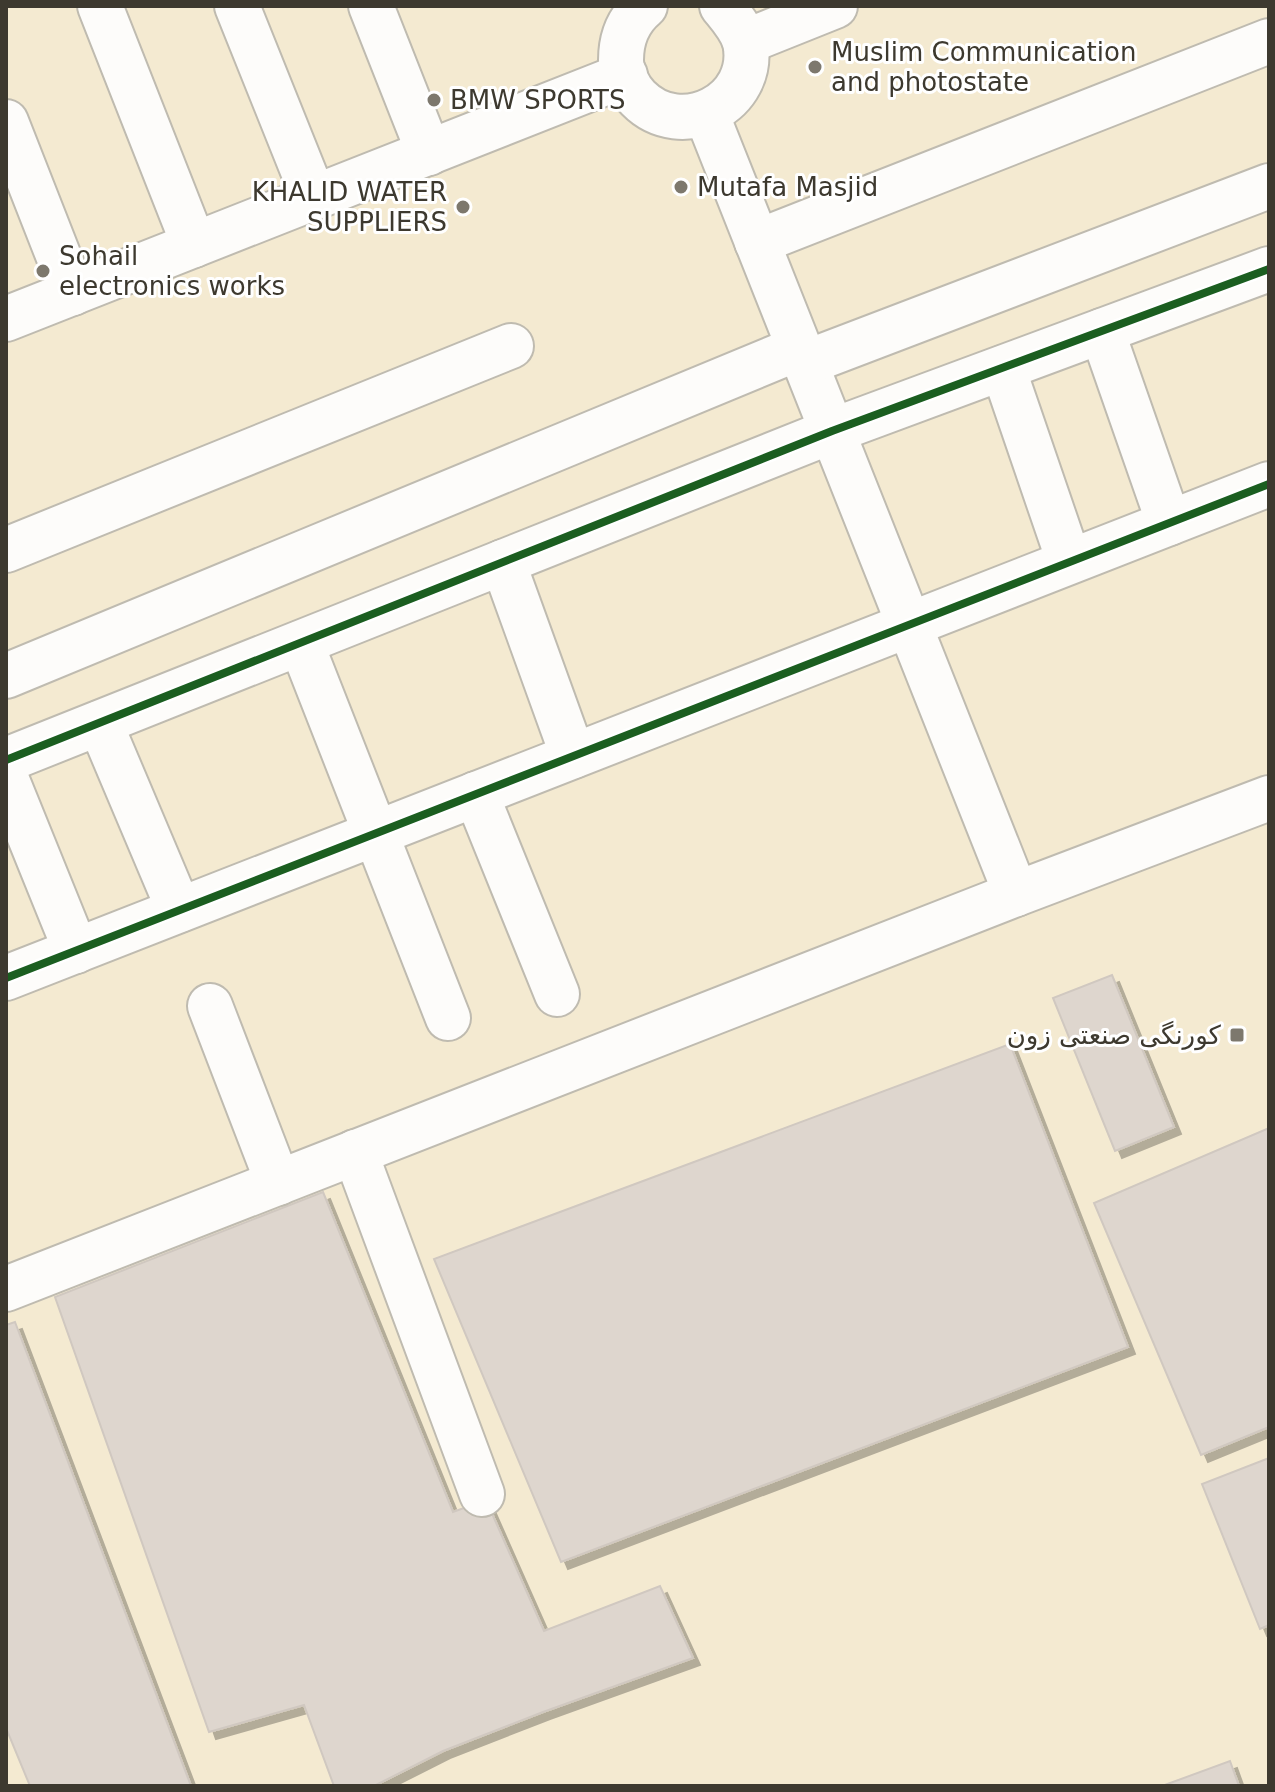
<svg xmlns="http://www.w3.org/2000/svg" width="1275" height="1792" viewBox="0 0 1275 1792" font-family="'DejaVu Sans',Cairo,sans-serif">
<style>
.built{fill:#f4ead1}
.building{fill:#ded6ce;stroke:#d0c8c0;stroke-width:2;filter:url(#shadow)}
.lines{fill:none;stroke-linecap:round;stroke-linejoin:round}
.minor-casing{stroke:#bfbbb0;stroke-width:48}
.minor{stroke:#fdfcfa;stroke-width:44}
.cycleway-casing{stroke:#fff;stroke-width:13}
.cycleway{stroke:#1b5e20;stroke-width:8}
.poi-dot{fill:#7d786d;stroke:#fff;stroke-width:3}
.labels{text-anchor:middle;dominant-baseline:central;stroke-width:6;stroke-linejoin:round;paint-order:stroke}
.poi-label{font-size:26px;fill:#3d392f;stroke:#fff;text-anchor:start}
</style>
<defs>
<filter id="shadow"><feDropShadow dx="7" dy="7" stdDeviation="0" flood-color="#0004"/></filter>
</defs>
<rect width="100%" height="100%" fill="#f3eedf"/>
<rect class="built" x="6" y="6" width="1263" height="1780"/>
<g class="building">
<polygon points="1112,975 1174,1127 1115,1151 1053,998"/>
<polygon points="1010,1044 1128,1347 561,1562 434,1259"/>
<polygon points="1269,1128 1269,1427 1201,1455 1094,1203"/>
<polygon points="323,1192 453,1512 486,1500 544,1631 660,1586 693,1658 543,1712 443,1751 374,1786 334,1786 304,1705 209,1732 55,1297"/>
<polygon points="15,1322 191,1786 30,1786 6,1728 6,1325"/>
<polygon points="1269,1458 1269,1625 1260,1629 1202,1484"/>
<polygon points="1230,1761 1239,1786 1162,1786"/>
</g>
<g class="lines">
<defs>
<g id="minor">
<polyline points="100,6 194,245"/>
<polyline points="237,6 314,198"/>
<polyline points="371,6 429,153"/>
<path d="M645,6c-17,14 -24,32 -24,54 0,13 8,29 17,38 43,44 120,5 107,-56 -4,-14 -14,-25 -23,-36"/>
<polyline points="745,42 835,6"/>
<polyline points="706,113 1016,894"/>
<polyline points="6,122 73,293"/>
<polyline points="757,242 1269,41"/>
<polyline points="6,319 625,75"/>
<polyline points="1102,331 1169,523"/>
<polyline points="805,363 1269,186"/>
<polyline points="1003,368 1069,561"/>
<polyline points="6,550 511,346"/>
<polyline points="503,562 573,756"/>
<polyline points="301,643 448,1018"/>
<polyline points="6,676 799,348"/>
<polyline points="100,723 179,910"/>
<polyline points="6,760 832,431 1269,269"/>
<polyline points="6,778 76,951"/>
<polyline points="476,794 557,994"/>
<polyline points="6,978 1269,484"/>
<polyline points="210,1006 278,1183"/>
<polyline points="355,1152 482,1494"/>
<polyline points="6,1289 1016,894 1269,798"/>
</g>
</defs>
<use href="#minor" class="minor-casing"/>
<use href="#minor" class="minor"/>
<defs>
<g id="cycleway">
<polyline points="6,760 832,431 1269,269"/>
<polyline points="6,978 1269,484"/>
</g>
</defs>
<use href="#cycleway" class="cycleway-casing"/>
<use href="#cycleway" class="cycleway"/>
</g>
<g class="poi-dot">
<circle cx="815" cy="67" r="8"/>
<circle cx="434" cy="100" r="8"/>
<circle cx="681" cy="187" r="8"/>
<circle cx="463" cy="207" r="8"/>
<circle cx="43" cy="271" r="8"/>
<rect x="1229" y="1027" width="16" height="16" rx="4"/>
</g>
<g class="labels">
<g class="poi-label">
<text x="831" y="52">Muslim Communication<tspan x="831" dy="30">and photostate</tspan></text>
<text x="450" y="100">BMW SPORTS</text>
<text x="697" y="187">Mutafa Masjid</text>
<text x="447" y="192" text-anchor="end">KHALID WATER<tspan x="447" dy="30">SUPPLIERS</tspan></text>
<text x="59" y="256">Sohail<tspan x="59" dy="30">electronics works</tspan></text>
<text x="1221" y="1035" text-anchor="end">کورنگی صنعتی زون</text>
</g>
</g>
<rect width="1275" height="1792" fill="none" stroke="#3d392f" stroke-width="16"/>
</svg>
